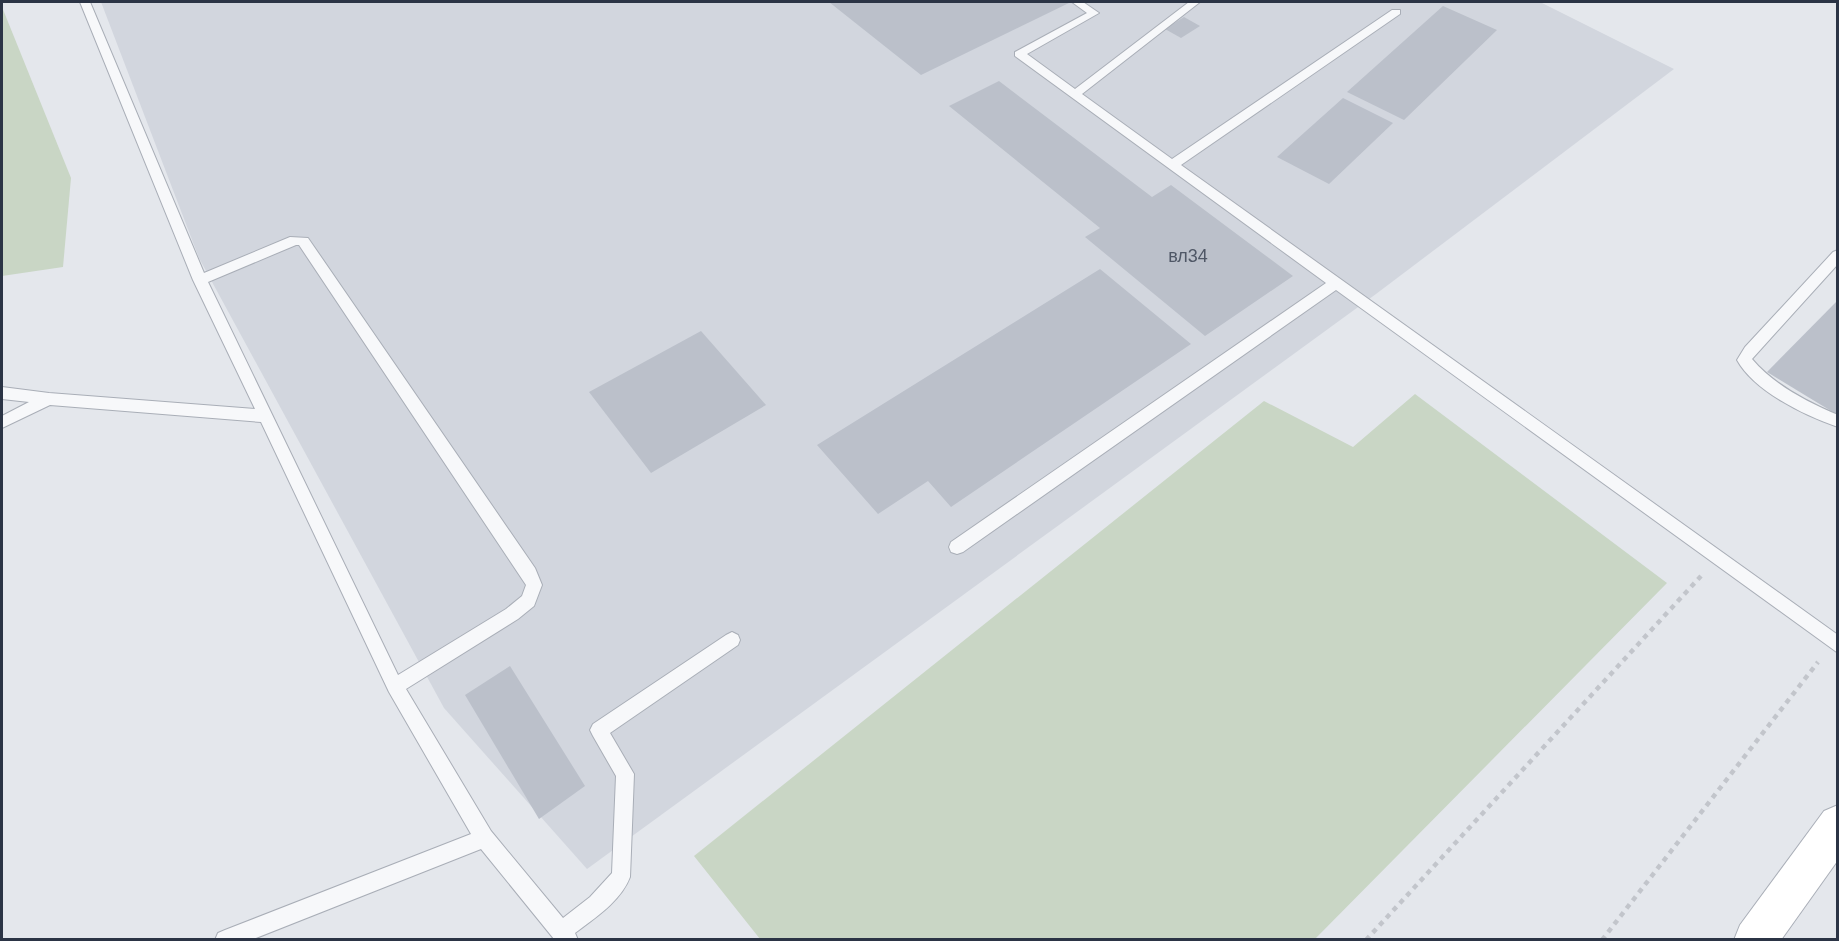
<svg xmlns="http://www.w3.org/2000/svg" width="1839" height="941" viewBox="0 0 1839 941" font-family="Arial,sans-serif">
<style>
.built{fill:#d2d6de}
.green{fill:#c9d6c5}
.building{fill:#bbc0ca}
.lines{fill:none;stroke-linecap:round;stroke-linejoin:round}
.lane-casing{stroke:#a9aeb7;stroke-width:2}
.secondary-casing{stroke:#a9aeb7;stroke-width:2}
.path{stroke:#c2c5cb;stroke-width:4.5;stroke-dasharray:5 5;stroke-linecap:butt}
.lane{fill:#f7f8fa;fill-rule:evenodd}
.secondary{fill:#fff;fill-rule:evenodd}
.labels{text-anchor:middle;dominant-baseline:central;stroke-width:4.5;stroke-linejoin:round;paint-order:stroke}
.number-label{font-size:18px;fill:#4f5766}
</style>
<rect width="100%" height="100%" fill="#e4e7ec"/>
<polygon class="built" points="101,2 1540,2 1674,69 1376,294 587,869 444,708 199,258"/>
<g class="green">
<polygon points="2,7 71,178 63,267 2,276"/>
<polygon points="1415,394 1667,583 1315,939 760,939 694,856 1264,401 1353,447"/>
</g>
<g class="building">
<polygon points="829,2 1071,2 921,75"/>
<polygon points="1443,6 1497,30 1404,120 1347,92"/>
<polygon points="1184,17 1200,26 1181,38 1165,29"/>
<polygon points="999,81 1152,197 1171,185 1293,276 1205,336 1085,237 1100,228 949,106"/>
<polygon points="1343,98 1393,123 1329,184 1277,157"/>
<polygon points="1100,269 1191,344 951,507 928,481 878,514 817,445"/>
<polygon points="1838,300 1838,413 1836,414 1767,372"/>
<polygon points="701,331 766,405 651,473 589,392"/>
<polygon points="510,666 585,786 539,819 465,695"/>
</g>
<g class="lines">
<defs>
<g id="lane">
<path d="M80,2h10l114,271 86,-36 18,1 227,330 7,17 -8,21 -16,13 -112,70 85,142 72,87 27,-21 22,-24 4,-97 -23,-40 -3,-6 3,-6 133,-89 6,-3 6,3 2,5 -2,5 -128,88 24,41 -4,103c-9,24 -35,41 -55,56l3,7 -24,-1 -73,-90 -230,91h-36l3,-7 7,-3 246,-96 -82,-142 -128,-270 -211,-17 -48,23v-12l27,-14 -27,-3v-12l47,6 206,16 -62,-129zM296,245h3l227,340 -4,11 -16,13 -108,66 -190,-393z"/>
<polygon points="1072,2 1083,2 1099,13 1027,54 1075,89 1189,2 1200,2 1082,94 1172,159 1392,10 1400,10 1400,14 1181,165 1838,635 1838,653 1336,290 963,552 957,554 951,552 949,547 951,542 1326,283 1015,56 1015,52 1087,13"/>
<path d="M1838,250v14l-86,95c22,26 55,43 86,56v12c-33,-11 -84,-36 -101,-67l8,-13 88,-95z"/>
</g>
<polygon id="secondary" points="1838,805 1838,860 1781,940 1734,940 1740,925 1824,811"/>
</defs>
<use href="#lane" class="lane-casing"/>
<use href="#secondary" class="secondary-casing"/>
<g class="path">
<polyline points="1366,940 1701,576"/>
<polyline points="1602,940 1818,662"/>
</g>
<use href="#lane" class="lane"/>
<use href="#secondary" class="secondary"/>
</g>
<g class="labels">
<g class="number-label">
<text x="1188" y="256">вл34</text>
</g>
</g>
<rect width="1839" height="941" fill="none" stroke="#2b3445" stroke-width="6"/>
</svg>
